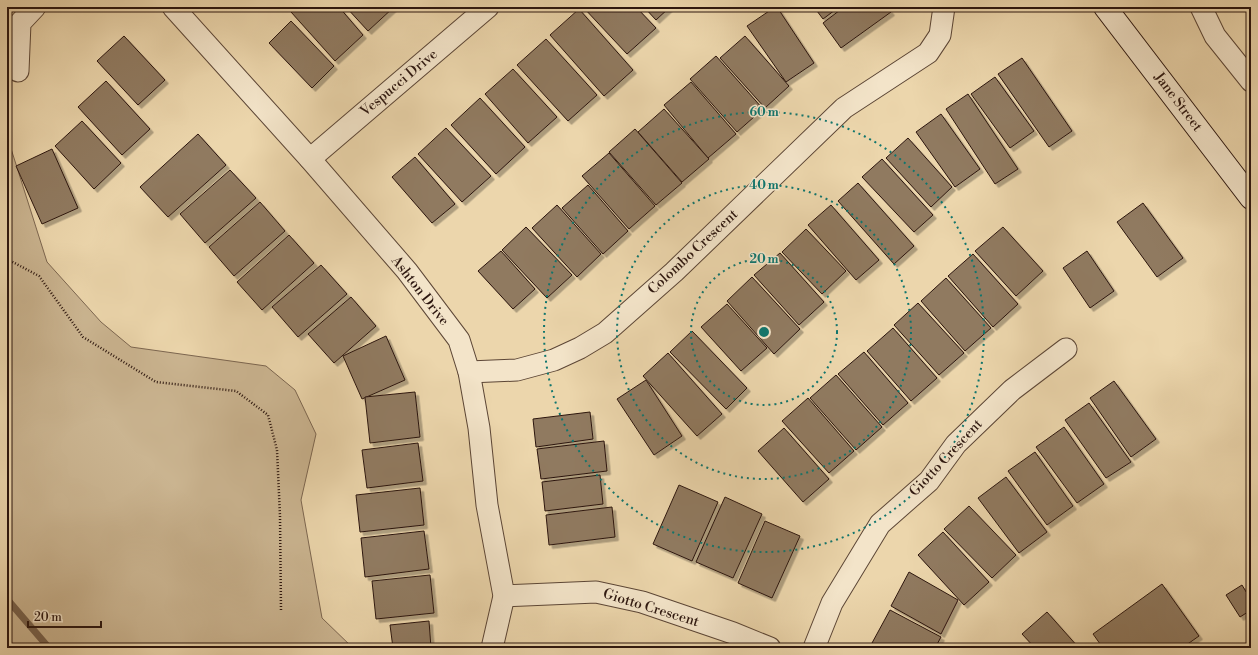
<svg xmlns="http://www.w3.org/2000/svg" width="1258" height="655" viewBox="0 0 1258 655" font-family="'Libre Bodoni',serif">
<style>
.green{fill:#cbb591;stroke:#7c6650}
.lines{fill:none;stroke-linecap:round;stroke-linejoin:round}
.stream{stroke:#78624d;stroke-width:7}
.building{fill:#907a61;stroke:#2c160f;filter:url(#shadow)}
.street-casing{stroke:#5c4636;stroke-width:23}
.secondary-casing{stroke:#2c160f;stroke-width:24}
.path{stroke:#2c160f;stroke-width:2.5;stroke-dasharray:1 2;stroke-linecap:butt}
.street{stroke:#f3e4c9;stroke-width:21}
.secondary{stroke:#f3e4c9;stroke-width:22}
.ring{fill:none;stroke:#0f766e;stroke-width:2;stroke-dasharray:2 4}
.labels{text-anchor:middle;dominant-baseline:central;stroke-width:3;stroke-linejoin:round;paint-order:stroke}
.street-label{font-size:14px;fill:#2c160f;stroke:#f3e4c9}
.centre{fill:#0f766e;stroke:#f3e4c9;stroke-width:2}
.ring-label{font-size:12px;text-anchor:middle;font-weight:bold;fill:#0f766e;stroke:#f3e4c9;stroke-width:3;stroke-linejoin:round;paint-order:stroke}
</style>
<defs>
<filter id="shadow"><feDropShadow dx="3.5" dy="3.5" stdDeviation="0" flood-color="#0004"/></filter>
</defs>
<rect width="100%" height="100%" fill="#ecd6ac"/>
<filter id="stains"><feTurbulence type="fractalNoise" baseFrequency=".005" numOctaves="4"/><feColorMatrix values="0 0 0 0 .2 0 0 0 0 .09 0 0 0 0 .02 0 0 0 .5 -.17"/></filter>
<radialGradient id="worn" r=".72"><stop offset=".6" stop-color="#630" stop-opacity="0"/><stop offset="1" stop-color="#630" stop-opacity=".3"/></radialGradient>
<polygon class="green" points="7,136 47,262 101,322 131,347 266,366 295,390 316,434 301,500 322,618 353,648 7,648"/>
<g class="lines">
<polyline class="stream" points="7,599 49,648"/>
</g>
<g class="building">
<polygon points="297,7 339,7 363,35 335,61 291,12"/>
<polygon points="346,7 394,7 368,31"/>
<polygon points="583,7 636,7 656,28 627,54"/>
<polygon points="644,7 670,7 656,20"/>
<polygon points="775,7 777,7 814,63 786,82 747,26"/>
<polygon points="814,7 839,7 823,19"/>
<polygon points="844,7 887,7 891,12 841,48 823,23"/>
<polygon points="579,9 633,70 604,96 550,35"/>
<polygon points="291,21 334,66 312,88 269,43"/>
<polygon points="124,36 165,80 138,105 97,61"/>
<polygon points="745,36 789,86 765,108 720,58"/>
<polygon points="546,39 597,95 568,121 517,65"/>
<polygon points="716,56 763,109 737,132 690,79"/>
<polygon points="1022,58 1072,131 1049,147 998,74"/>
<polygon points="513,69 557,117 528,143 485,94"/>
<polygon points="995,77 1034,131 1010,148 971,94"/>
<polygon points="106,81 150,129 122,155 78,107"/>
<polygon points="691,82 736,134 708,158 664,105"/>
<polygon points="968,94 1018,169 995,184 946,109"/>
<polygon points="480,98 525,147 496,174 451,125"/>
<polygon points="664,109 709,159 682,182 638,132"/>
<polygon points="941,114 980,169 955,187 916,132"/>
<polygon points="82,121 121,163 94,189 55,146"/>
<polygon points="446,128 491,176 462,202 418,154"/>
<polygon points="635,129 682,183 656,205 609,152"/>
<polygon points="198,134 226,165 168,217 140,187"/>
<polygon points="908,138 952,187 931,207 886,158"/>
<polygon points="52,149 78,208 42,224 16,166"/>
<polygon points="609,153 655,206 629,229 582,176"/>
<polygon points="415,157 455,204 432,223 392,177"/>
<polygon points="882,159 933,215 914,232 862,177"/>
<polygon points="230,170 256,198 205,243 180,214"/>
<polygon points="858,183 914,246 894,264 838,201"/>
<polygon points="588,185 628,231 603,254 562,208"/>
<polygon points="260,202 285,231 234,276 209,247"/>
<polygon points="1143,203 1183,258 1157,277 1117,222"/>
<polygon points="557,205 601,254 577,277 532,228"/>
<polygon points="831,205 879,260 856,280 808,225"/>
<polygon points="526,227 572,275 547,298 502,250"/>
<polygon points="1003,227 1043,271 1016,296 975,251"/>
<polygon points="806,229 846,271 822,294 782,252"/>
<polygon points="289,235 314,263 262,310 237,282"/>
<polygon points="501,251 535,289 513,309 478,271"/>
<polygon points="1087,251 1114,291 1090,308 1063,268"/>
<polygon points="780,253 824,302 799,325 754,275"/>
<polygon points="973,254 1018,304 993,327 948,276"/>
<polygon points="321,265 347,294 298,337 272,307"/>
<polygon points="752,277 800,329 774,354 727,301"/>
<polygon points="946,278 991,328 965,351 921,301"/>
<polygon points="351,297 376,326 334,363 308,334"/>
<polygon points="918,303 964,353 939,375 894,325"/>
<polygon points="727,304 767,348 741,371 701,327"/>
<polygon points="893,328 937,378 911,401 867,351"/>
<polygon points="692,331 747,388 726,409 670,352"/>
<polygon points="386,336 405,380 362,399 343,356"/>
<polygon points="864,352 908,403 883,425 838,374"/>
<polygon points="668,353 722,414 697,436 643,376"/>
<polygon points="836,375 882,427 856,450 810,398"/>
<polygon points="646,380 682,436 654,455 617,399"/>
<polygon points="1114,381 1156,439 1131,457 1090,398"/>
<polygon points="415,392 420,437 370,443 365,397"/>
<polygon points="808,398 854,451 829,473 782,421"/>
<polygon points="1089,403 1131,462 1106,478 1065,420"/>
<polygon points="590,412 593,439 536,447 533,419"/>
<polygon points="1064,427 1104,484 1077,503 1036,447"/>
<polygon points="784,428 829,479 803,502 758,451"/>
<polygon points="604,441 607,471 541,479 537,449"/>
<polygon points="418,443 423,481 367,488 362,450"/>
<polygon points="1035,452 1073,506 1047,525 1008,471"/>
<polygon points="600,475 603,504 545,511 542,482"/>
<polygon points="1006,477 1047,532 1019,553 978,498"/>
<polygon points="679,485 718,502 692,561 653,544"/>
<polygon points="420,488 424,525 360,532 356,495"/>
<polygon points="725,497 762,514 733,578 696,562"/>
<polygon points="969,506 1016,555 992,578 944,529"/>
<polygon points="612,507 615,537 549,545 546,515"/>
<polygon points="765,521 800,536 772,598 738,583"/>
<polygon points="424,531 429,569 365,577 361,538"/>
<polygon points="943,532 989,582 964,605 918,555"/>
<polygon points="909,572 958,600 941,634 891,606"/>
<polygon points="430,575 434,613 376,619 372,581"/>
<polygon points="1162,584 1199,636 1182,648 1103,648 1093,634"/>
<polygon points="1242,585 1251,600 1251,610 1240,617 1226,595"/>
<polygon points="890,610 941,637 935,648 882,648 872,643"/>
<polygon points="1047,612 1079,648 1035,648 1022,634"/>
<polygon points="429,621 431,648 393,648 390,625"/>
</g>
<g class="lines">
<defs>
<g id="street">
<polyline points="173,7 310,159 407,271 459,340 469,372 479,428 487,505 504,596 492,648"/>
<polyline points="1201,7 1215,36 1251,81"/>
<polyline points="18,71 20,23 35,7"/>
<polyline points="310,159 488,7"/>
<polyline points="469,372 517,370 554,360 580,348 605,333 674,272 844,108 928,53 940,35 944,7"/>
<polyline points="504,596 596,592 642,602 733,633 770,648"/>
<polyline points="814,648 832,603 880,524 929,481 956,444 1012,390 1066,349"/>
</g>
<polyline id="secondary" points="1105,7 1251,198"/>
</defs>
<use href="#street" class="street-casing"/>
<use href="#secondary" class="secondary-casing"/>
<polyline class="path" points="7,259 39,276 83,337 156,382 236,391 268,415 277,450 280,516 281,611"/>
<use href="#street" class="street"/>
<use href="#secondary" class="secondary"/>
</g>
<g class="ring">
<circle cx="764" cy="332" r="73"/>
<circle cx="764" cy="332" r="147"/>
<circle cx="764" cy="332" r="220"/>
</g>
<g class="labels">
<g class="street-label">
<text transform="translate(399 83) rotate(-40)">Vespucci Drive</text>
<text transform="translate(1178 102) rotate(53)">Jane Street</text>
<text transform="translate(693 252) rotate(-43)">Colombo Crescent</text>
<text transform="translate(420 291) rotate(52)">Ashton Drive</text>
<text transform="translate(946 458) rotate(-47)">Giotto Crescent</text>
<text transform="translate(651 608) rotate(17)">Giotto Crescent</text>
</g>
</g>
<circle cx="764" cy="332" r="6" class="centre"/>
<g class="ring-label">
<text x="764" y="116">60 m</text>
<text x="764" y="189">40 m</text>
<text x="764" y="263">20 m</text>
</g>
<rect width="1258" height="655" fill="none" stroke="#ecd6ac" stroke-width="24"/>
<rect x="8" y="8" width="1242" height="639" fill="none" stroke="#2c160f" stroke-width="2"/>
<rect x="12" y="12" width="1234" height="631" fill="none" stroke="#2c160f"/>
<path d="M28 621v6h73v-6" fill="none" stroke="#2c160f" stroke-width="2"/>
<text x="34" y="621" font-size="12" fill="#2c160f" stroke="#f3e4c9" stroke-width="3" paint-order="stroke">20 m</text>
<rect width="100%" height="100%" filter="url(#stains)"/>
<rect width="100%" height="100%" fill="url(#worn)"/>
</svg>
